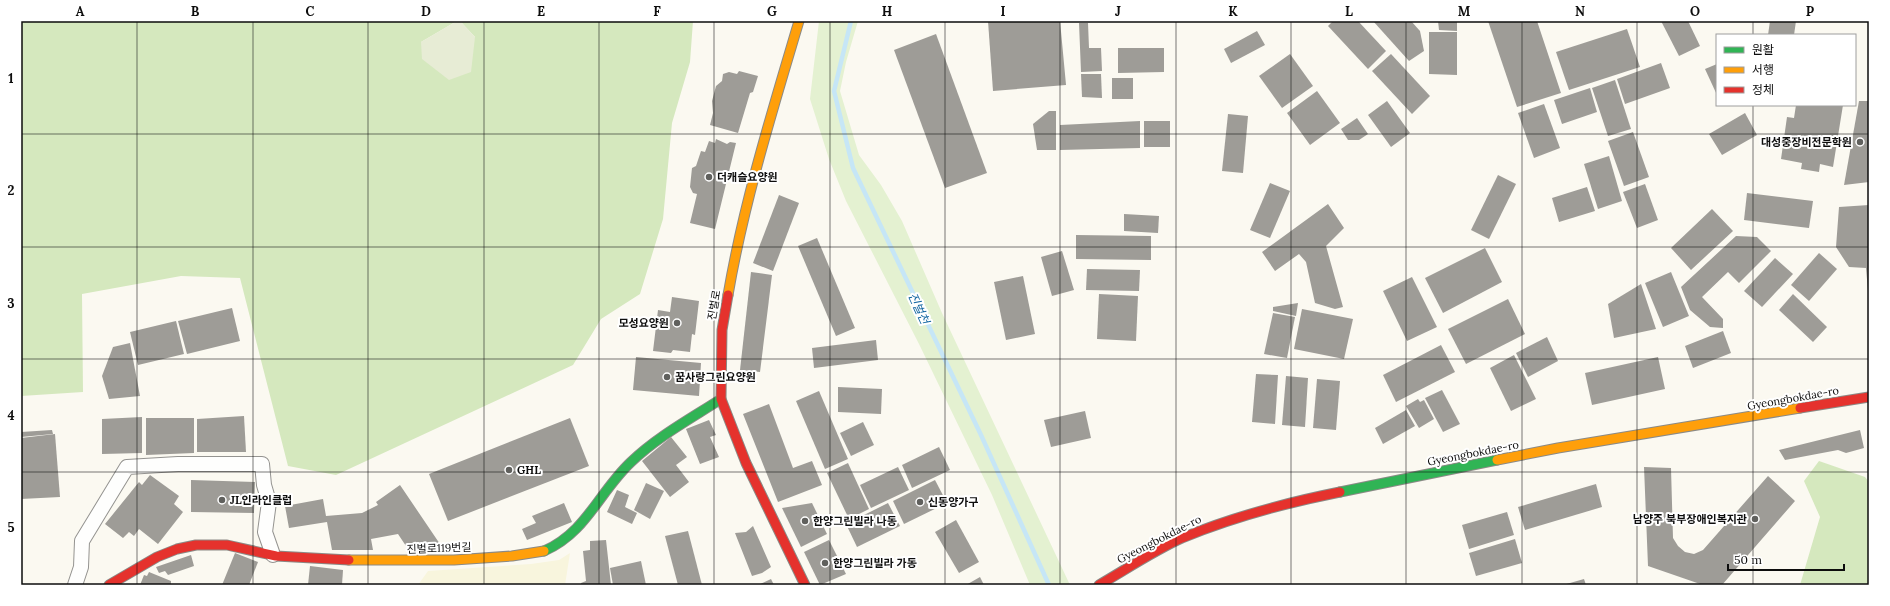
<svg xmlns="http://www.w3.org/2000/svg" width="1890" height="606" viewBox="0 0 1890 606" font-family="Lora,'Noto Sans KR',serif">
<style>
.farmland{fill:#f8f5dd}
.green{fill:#e4f1d1}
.forest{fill:#d5e8be}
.cemetery{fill:#e7ecd5}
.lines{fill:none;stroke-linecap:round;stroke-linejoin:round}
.stream{stroke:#c6e6f6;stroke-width:4.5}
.building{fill:#9e9c97}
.street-casing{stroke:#949390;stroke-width:16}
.fast-casing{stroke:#8b8a86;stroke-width:11}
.slow-casing{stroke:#8b8a86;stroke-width:11}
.jam-casing{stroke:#8b8a86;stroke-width:11}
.street{stroke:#fefefd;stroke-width:14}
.fast{stroke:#30b455;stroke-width:9}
.slow{stroke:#ff9f0a;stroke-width:9}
.jam{stroke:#e5322d;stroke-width:9}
.grid{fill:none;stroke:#0d0d0d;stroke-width:1;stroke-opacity:0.55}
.poi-dot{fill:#60605d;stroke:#fff;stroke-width:1.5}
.labels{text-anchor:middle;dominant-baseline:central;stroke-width:4;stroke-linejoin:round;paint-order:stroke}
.poi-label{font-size:11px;font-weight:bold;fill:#0d0d0d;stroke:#fff;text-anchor:start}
.street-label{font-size:11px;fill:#0d0d0d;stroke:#fff}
.water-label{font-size:12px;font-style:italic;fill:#1366a1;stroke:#fff}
.neatline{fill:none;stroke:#0d0d0d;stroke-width:1.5}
.grid-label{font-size:13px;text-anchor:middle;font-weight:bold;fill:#0d0d0d}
</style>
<rect width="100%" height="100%" fill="#fbf9f1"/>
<polygon class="farmland" points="570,553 565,585 418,585 428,571 531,564 559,560"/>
<polygon class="green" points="819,21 858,21 846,62 840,91 859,155 881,185 902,221 942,313 1070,585 1030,585 992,495 919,344 846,201 829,159 810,99"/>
<g class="forest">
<polygon points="21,21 457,21 421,42 475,37 460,21 693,21 690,62 672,123 663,219 640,294 601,319 573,365 336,475 288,466 240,278 181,276 82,294 83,392 21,396"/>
<polygon points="1819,461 1865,477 1869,482 1869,585 1800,585 1820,517 1804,481"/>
</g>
<polygon class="cemetery" points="457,21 460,21 475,37 471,72 449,80 422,59 421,42"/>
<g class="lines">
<polyline class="stream" points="851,21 834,91 853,168 981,435 1049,585"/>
</g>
<g class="building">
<polygon points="988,21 1060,21 1066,85 993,91"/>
<polygon points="1333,21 1358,21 1386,51 1368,69 1328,26"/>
<polygon points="1373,21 1411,21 1420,31 1424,51 1409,61"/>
<polygon points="1438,21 1457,21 1457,31 1439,30"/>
<polygon points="1488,21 1537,21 1561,93 1517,107"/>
<polygon points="1661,21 1688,21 1700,46 1679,56"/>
<polygon points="1770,21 1796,21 1794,35 1768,35"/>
<polygon points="1079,23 1088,23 1089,48 1101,48 1102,71 1081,72"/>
<polygon points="1627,29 1640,67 1569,90 1556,52"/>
<polygon points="1257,31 1265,45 1231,63 1224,49"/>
<polygon points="1429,32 1457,32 1457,75 1429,74"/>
<polygon points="936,34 987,173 945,188 894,50"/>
<polygon points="1118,48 1164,48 1164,72 1118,73"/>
<polygon points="1290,54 1313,86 1282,108 1259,76"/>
<polygon points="1391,54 1430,96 1412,114 1372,71"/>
<polygon points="1661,63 1670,88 1625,104 1617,79"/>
<polygon points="1717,64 1717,95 1705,69"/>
<polygon points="739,71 758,76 753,92 750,93 738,133 710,125 713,113 712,101 716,86 722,81 723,74 729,72 737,74"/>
<polygon points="1081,74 1101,74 1102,98 1082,97"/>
<rect x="1112" y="78" width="21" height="21"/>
<polygon points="1615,80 1631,129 1608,136 1592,88"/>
<polygon points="1590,88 1597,112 1562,124 1554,100"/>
<polygon points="1317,91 1340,123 1310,145 1287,113"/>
<polygon points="1387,101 1410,133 1391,147 1368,115"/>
<polygon points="1859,101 1869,101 1869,182 1844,185"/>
<polygon points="1544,104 1560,148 1534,158 1518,113"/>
<polygon points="1796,105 1843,105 1833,167 1820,164 1819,172 1801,169 1802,163 1781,159 1787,117 1794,118"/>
<polygon points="1049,111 1056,111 1056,150 1037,150 1033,124"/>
<polygon points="1745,113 1757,135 1722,155 1709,134"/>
<polygon points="1228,114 1248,116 1243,173 1222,171"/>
<polygon points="1357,118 1368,134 1359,140 1348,140 1341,129"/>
<polygon points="1140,121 1140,148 1060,150 1060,125"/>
<rect x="1144" y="121" width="26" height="26"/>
<polygon points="1633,132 1649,177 1624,186 1608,141"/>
<polygon points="716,139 727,144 730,142 736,143 715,229 690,223 697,194 693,193 690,187 692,168 696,166 701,151 705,152 709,141 715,143"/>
<polygon points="1609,156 1622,201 1598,209 1584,164"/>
<polygon points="1498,175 1516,184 1489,239 1471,230"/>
<polygon points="1270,183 1290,191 1270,238 1250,230"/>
<polygon points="1645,184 1658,220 1637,228 1623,192"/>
<polygon points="1587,187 1595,211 1559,222 1552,198"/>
<polygon points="1747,193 1813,201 1809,228 1744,220"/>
<polygon points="779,195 799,203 773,271 753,263"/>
<polygon points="1328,204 1344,228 1326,246 1343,307 1335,309 1315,303 1306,262 1299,254 1275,271 1262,252"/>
<polygon points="1869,205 1869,291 1868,291 1866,268 1849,267 1836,247 1839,207"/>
<polygon points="1712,209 1733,231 1691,270 1671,248"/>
<polygon points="1124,214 1159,216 1158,233 1124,231"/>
<polygon points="1076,235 1151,236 1151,260 1076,259"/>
<polygon points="1736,236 1757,237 1771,251 1739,283 1728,272 1702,297 1723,319 1723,328 1710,327 1690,310 1681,287"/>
<polygon points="817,238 855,328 836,336 798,246"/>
<polygon points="1485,248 1502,282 1443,313 1425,278"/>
<polygon points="1062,251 1074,290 1052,296 1041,257"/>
<polygon points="1819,253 1837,269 1809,301 1791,285"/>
<polygon points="1775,258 1793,274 1762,307 1744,291"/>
<polygon points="1087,269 1140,270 1139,291 1086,290"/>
<polygon points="751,272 772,275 760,372 740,370"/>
<polygon points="1671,272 1689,316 1663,327 1645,283"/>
<polygon points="1023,276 1035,334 1006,340 994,282"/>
<polygon points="1412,277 1437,327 1407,341 1383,291"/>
<polygon points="1641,284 1656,329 1614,338 1608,304"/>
<polygon points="1099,294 1138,296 1136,341 1097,339"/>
<polygon points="1793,294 1827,327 1813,342 1779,310"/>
<polygon points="672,297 699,301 695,335 692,334 690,352 673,350 671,353 653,351 658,310 670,312"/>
<polygon points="1508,299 1525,334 1466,364 1448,329"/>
<polygon points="1298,303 1296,316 1273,311 1273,307"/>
<polygon points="232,308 240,341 187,354 178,321"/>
<polygon points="1302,309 1353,319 1344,359 1294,349"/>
<polygon points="1273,313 1295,317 1287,358 1264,354"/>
<polygon points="176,321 184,354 138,365 130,332"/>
<polygon points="1723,331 1731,353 1693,368 1685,346"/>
<polygon points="1547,337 1558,361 1528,377 1516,353"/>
<polygon points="876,340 878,360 814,368 812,348"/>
<polygon points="130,343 140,396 109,399 102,376 113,347"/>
<polygon points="1441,345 1455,372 1396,402 1383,375"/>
<polygon points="1514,355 1536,399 1511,411 1490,368"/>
<polygon points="636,357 701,363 699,396 633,390"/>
<polygon points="1658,357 1665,389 1592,405 1585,373"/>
<polygon points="1256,374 1278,375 1275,424 1252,422"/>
<polygon points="1286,376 1308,378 1305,427 1282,425"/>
<polygon points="1317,379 1340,381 1336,430 1313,428"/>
<polygon points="838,387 882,389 881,414 838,412"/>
<polygon points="1442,390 1460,424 1443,432 1425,398"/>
<polygon points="819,391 848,459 825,469 796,401"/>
<polygon points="1418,399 1420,402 1424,400 1434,419 1419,428 1406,406"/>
<polygon points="769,404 793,468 812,461 822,485 778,502 743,414"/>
<polygon points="1406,410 1415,426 1383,444 1375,428"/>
<polygon points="1085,411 1091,438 1051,447 1044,420"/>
<polygon points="244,416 246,452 197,452 197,419"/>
<polygon points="142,417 142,453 102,454 102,419"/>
<polygon points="146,418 194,418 194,453 146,455"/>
<polygon points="570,418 589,466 448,521 429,474"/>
<polygon points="709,420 716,435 710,437 719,457 700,464 686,429"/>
<polygon points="863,422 874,445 851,456 840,433"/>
<polygon points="52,430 53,434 21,437 21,432"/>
<polygon points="1860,430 1864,448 1846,453 1838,450 1785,460 1779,450"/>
<polygon points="55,434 60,497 21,499 21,438"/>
<polygon points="671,437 687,457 676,465 689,482 670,497 642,461"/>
<polygon points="939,447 950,470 912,488 902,465"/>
<polygon points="848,463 869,509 849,519 827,473"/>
<polygon points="898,467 909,490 871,508 860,485"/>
<polygon points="1644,467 1671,468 1673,538 1678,546 1685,552 1694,554 1703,550 1768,476 1795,501 1722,585 1703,585 1648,566"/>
<polygon points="150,475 179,496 174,504 183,512 158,544 139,529 134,536 129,532 123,538 105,524 139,482 142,485"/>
<polygon points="191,480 255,482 254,513 191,512"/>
<polygon points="935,480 947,503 904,524 893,501"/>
<polygon points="646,483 664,491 650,519 634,510"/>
<polygon points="1596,484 1602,507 1525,530 1518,507"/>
<polygon points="400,485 444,550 416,554 414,548 408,549 398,534 371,539 373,550 332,550 327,522 289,528 285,506 323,499 326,516 362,513 378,505 376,502"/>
<polygon points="617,490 629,495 625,507 637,513 632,524 607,512"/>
<polygon points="564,503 572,522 527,540 522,529 536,523 532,516"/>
<polygon points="812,503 827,534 801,547 782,508"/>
<polygon points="888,503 900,526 857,547 846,524"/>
<polygon points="1507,512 1514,535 1469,549 1462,525"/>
<polygon points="956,520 979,562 959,573 935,532"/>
<polygon points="753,526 771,567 762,573 752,576 735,533 746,532"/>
<polygon points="688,531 702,585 678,585 665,536"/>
<polygon points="1515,539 1522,563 1476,576 1469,553"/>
<polygon points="606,540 611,585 581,585 581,583 586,581 583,551 590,550 590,541"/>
<polygon points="829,540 846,574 820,585 804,552"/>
<polygon points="235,553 258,562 249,585 222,585"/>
<polygon points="191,555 194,566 168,575 165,571 159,573 156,567"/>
<polygon points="641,561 646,585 613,585 610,568"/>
<polygon points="310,566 343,570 342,585 308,585"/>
<polygon points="149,572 171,581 171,585 140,585 144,575 147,576"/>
<polygon points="980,577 984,585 966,585"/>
<polygon points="771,579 774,585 758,585"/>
<polygon points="1584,579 1586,585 1563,585"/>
</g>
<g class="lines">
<defs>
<polyline id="street" points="75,585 81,567 82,541 127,467 178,464 262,464 264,485 269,502 265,532 273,555"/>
<g id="fast">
<polyline points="1340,492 1497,460"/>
<path d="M544,551c42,-18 55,-59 87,-89 26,-25 59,-43 90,-63"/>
</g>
<g id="slow">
<path d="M728,295c16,-93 44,-183 71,-274"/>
<polyline points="1497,460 1558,448 1800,408"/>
<polyline points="349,560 454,560 512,556 544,551"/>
</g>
<g id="jam">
<polyline points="728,295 722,330 721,399 746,463 805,585"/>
<polyline points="1800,408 1869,397"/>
<polyline points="109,585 157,557 177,549 196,545 227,545 276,556 349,560"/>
<path d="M1099,585c26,-15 56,-35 83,-47 51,-21 103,-35 158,-46"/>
</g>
</defs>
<use href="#street" class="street-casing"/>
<use href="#fast" class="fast-casing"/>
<use href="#slow" class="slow-casing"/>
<use href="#jam" class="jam-casing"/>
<use href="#street" class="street"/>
<use href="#fast" class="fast"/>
<use href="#slow" class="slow"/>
<use href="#jam" class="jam"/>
</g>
<path class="grid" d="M137,21v564M253,21v564M368,21v564M484,21v564M599,21v564M714,21v564M830,21v564M945,21v564M1060,21v564M1176,21v564M1291,21v564M1406,21v564M1522,21v564M1637,21v564M1753,21v14M1753,105v480M21,134h1848M21,247h1848M21,359h1848M21,472h1848"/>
<g class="poi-dot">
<circle cx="1860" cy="142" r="4"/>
<circle cx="709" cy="177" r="4"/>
<circle cx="677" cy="323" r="4"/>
<circle cx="667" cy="377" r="4"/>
<circle cx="509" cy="470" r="4"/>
<circle cx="222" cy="500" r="4"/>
<circle cx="920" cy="502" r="4"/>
<circle cx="1755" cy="519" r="4"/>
<circle cx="805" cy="521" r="4"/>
<circle cx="825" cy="563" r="4"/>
</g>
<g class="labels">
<g class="poi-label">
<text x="1852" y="142" text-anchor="end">대성중장비전문학원</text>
<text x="717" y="177">더캐슬요양원</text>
<text x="669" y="323" text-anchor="end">모성요양원</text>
<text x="675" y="377">꿈사랑그린요양원</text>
<text x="517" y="470">GHL</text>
<text x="230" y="500">JL인라인클럽</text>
<text x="928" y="502">신동양가구</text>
<text x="1747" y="519" text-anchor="end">남양주 북부장애인복지관</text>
<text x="813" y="521">한양그린빌라 나동</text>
<text x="833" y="563">한양그린빌라 가동</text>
</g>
<g class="street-label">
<text transform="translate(714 305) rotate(-80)">진벌로</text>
<text transform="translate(1793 398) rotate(-10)">Gyeongbokdae-ro</text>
<text transform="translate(1473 453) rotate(-11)">Gyeongbokdae-ro</text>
<text transform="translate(1159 539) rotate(-27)">Gyeongbokdae-ro</text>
<text transform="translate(439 548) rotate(-2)">진벌로119번길</text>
</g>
<g class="water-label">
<text transform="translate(919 308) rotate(65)">진벌천</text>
</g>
</g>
<rect width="1890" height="606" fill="none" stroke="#ffffff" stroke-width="44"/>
<rect x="1716" y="34" width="140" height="72" fill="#ffffff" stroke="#9e9e9e"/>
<rect x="1724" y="47" width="20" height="6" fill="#30b455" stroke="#9e9e9e"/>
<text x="1752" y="54" font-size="12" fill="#0d0d0d">원활</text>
<rect x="1724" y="67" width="20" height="6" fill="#ff9f0a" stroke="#9e9e9e"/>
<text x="1752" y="74" font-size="12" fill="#0d0d0d">서행</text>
<rect x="1724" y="87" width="20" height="6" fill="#e5322d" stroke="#9e9e9e"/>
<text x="1752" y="94" font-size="12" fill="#0d0d0d">정체</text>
<path d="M1728 564v6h116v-6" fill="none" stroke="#0d0d0d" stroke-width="2"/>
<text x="1734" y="564" font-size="12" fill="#0d0d0d" stroke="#ffffff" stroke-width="3" paint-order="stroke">50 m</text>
<rect x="22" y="22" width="1846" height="562" class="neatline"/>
<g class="grid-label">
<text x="80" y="16">A</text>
<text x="195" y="16">B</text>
<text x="310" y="16">C</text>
<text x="426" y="16">D</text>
<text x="541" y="16">E</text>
<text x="657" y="16">F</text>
<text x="772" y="16">G</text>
<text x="887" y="16">H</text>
<text x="1003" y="16">I</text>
<text x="1118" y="16">J</text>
<text x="1233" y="16">K</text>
<text x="1349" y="16">L</text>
<text x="1464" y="16">M</text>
<text x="1580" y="16">N</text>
<text x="1695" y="16">O</text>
<text x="1810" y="16">P</text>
<text x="11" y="83">1</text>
<text x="11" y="195">2</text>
<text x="11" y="308">3</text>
<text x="11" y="420">4</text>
<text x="11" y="532">5</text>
</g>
</svg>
